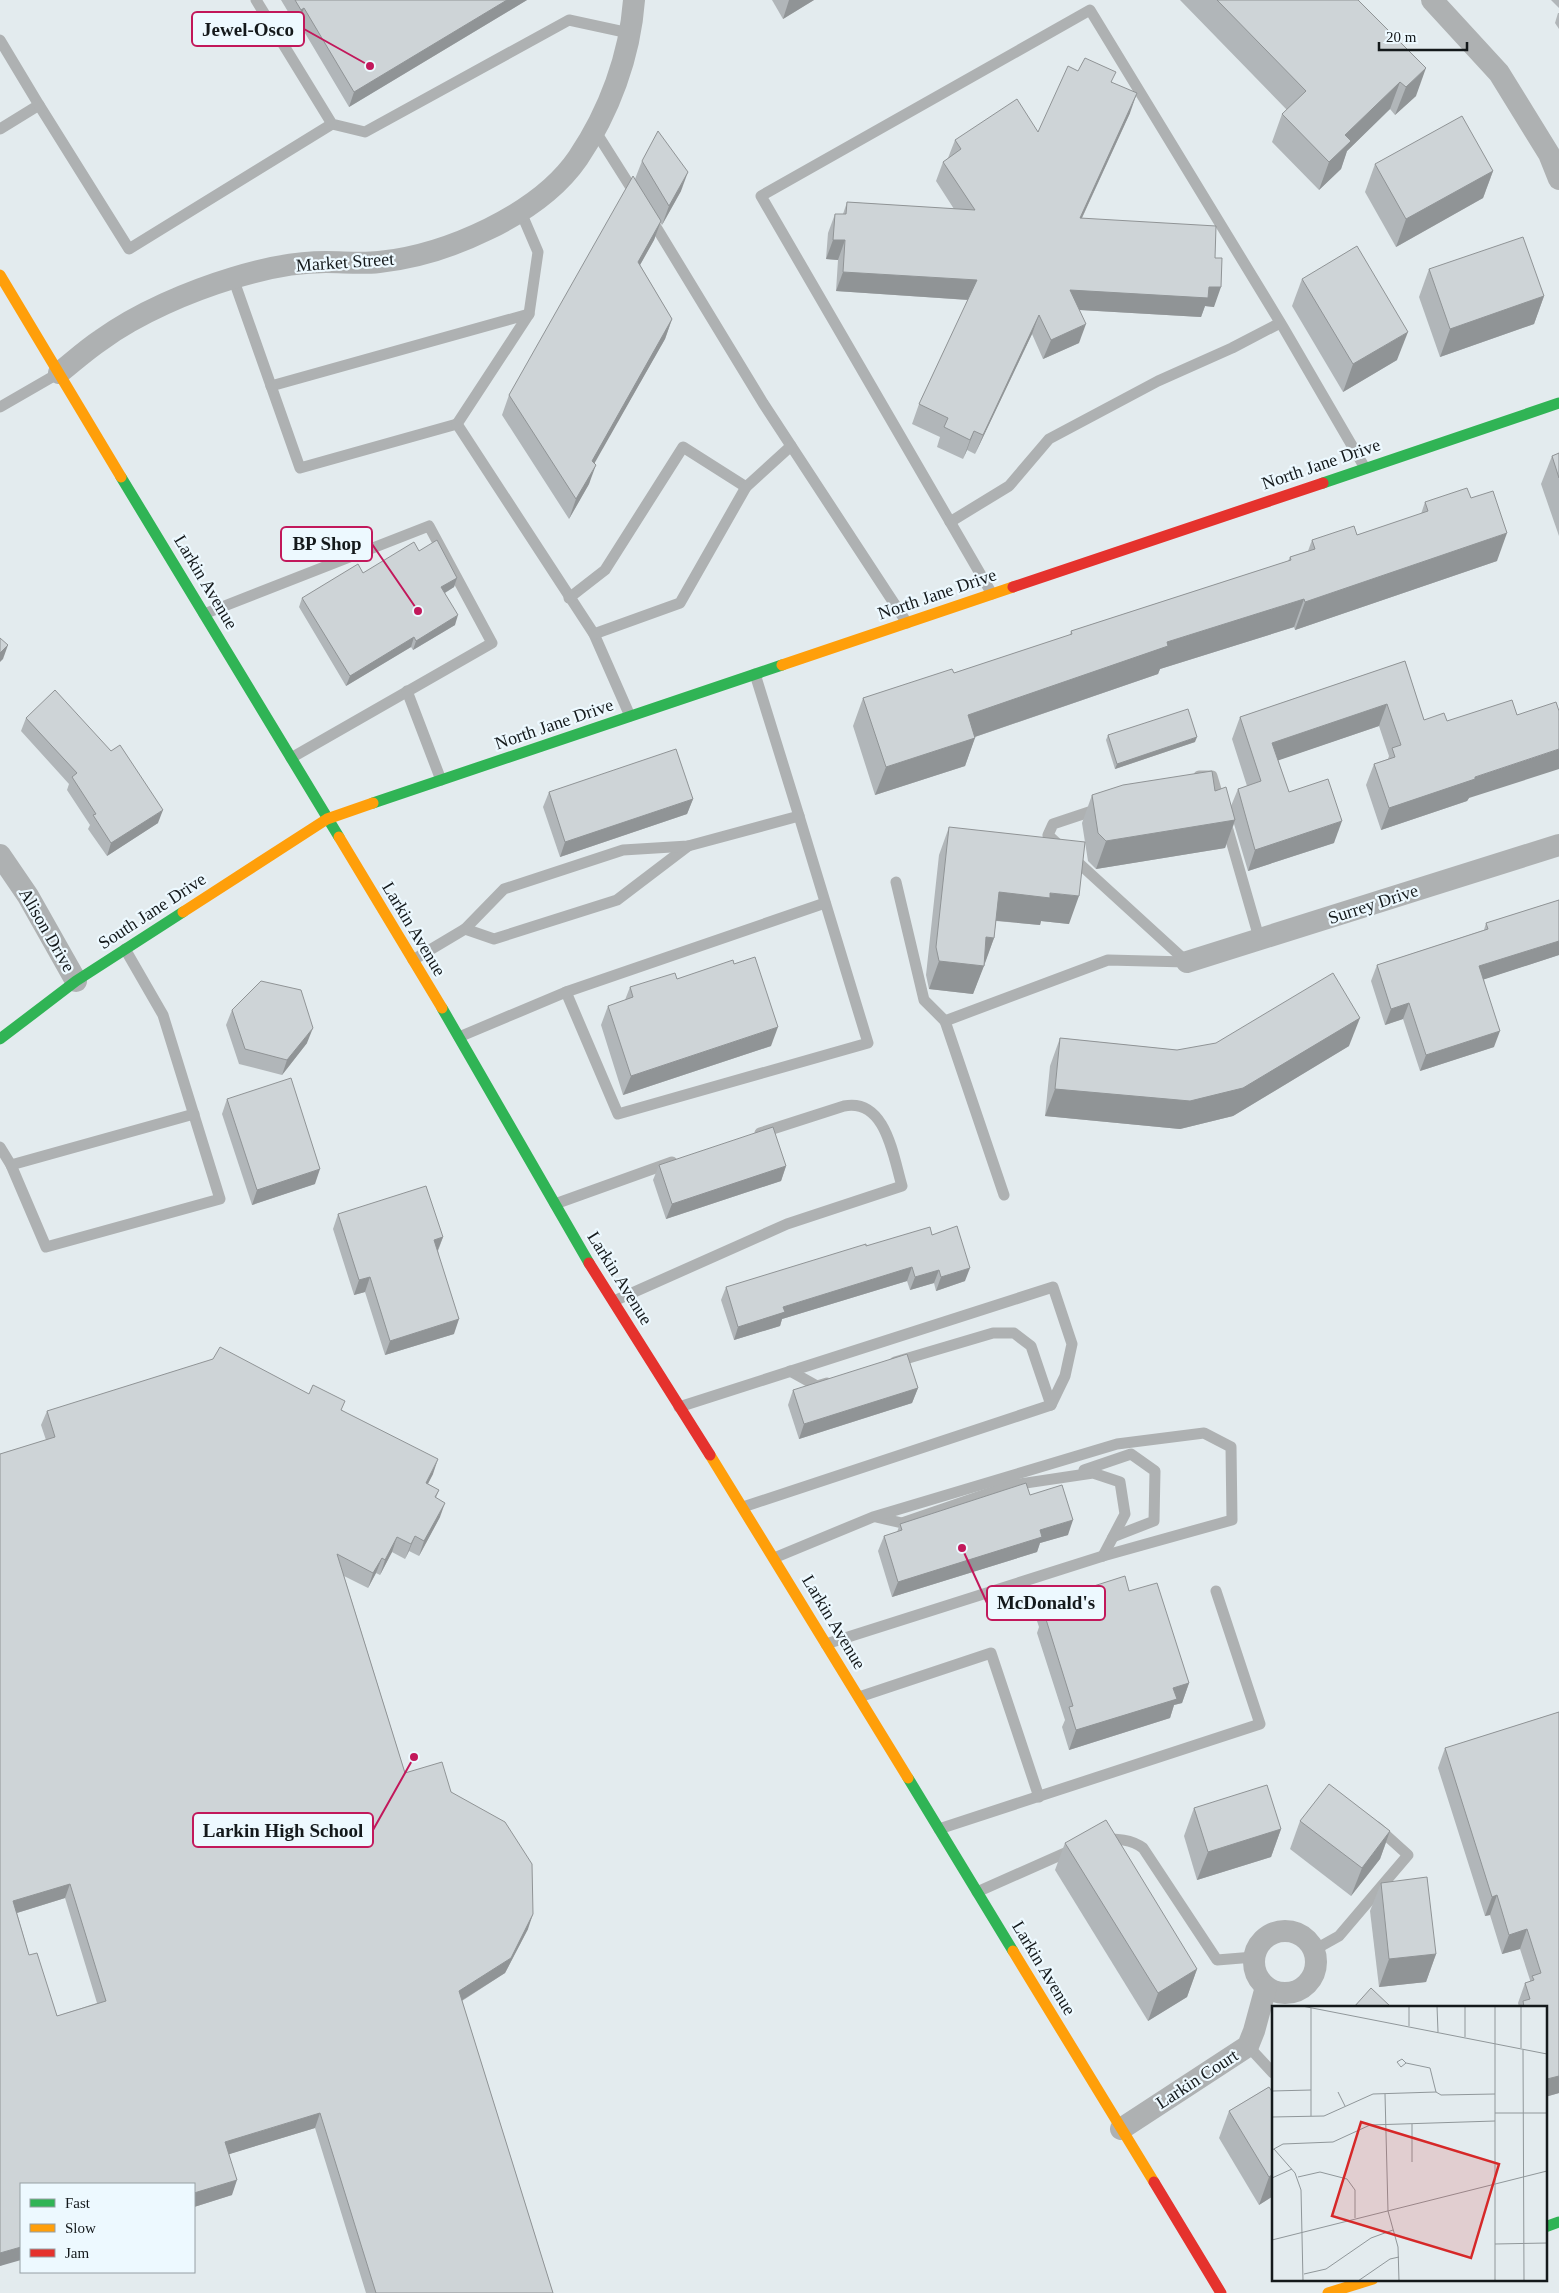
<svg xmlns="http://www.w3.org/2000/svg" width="1559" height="2293" viewBox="0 0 1559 2293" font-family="'Times New Roman',serif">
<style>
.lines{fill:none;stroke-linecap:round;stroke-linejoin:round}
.lane{stroke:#aeb1b2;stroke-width:11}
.street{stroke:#aeb1b2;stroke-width:22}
.fast{stroke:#30b455;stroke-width:11}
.slow{stroke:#ff9f0a;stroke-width:11}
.jam{stroke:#e5322d;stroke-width:11}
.wall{fill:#b1b6b9;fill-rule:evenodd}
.shaded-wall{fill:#909496}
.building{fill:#ced4d7;stroke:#909496;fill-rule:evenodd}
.labels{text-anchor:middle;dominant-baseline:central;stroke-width:4.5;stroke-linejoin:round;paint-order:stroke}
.street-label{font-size:18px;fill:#14191b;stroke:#edf9ff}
.inset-road{fill:none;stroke:#90979a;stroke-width:1}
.view{fill:#d62828;fill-opacity:0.15;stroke:#d62828;stroke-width:2.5}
.inset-edge{fill:none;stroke:#14191b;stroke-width:2.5}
.leader{fill:none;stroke:#c2185b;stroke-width:2}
.callout-dot{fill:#c2185b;stroke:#edf9ff;stroke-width:2}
.callout{fill:#edf9ff;stroke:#c2185b;stroke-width:2}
.callout-label{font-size:19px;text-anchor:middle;font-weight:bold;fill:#14191b}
</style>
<rect width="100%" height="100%" fill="#e3ebee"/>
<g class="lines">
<g class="lane">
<polyline points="256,0 332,124 365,132 569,20 629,33"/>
<polyline points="0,40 39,105 0,129"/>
<polyline points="39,105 129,249 332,124"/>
<polyline points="594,129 637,197"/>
<polyline points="650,217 763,403 907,623"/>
<polyline points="233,278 300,468 457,424 594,634 630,716"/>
<polyline points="271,386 529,314"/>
<polyline points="0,407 59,373"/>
<polyline points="457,424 529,314 538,252 520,210"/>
<polyline points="950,522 1009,486 1049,439 1158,381 1232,348 1280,323"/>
<polyline points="992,594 761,196 1090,10 1283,327 1365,468"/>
<polyline points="569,598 605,570 683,447 746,487"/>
<polyline points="204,614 429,526 492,643 291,758"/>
<polyline points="594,634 680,603 746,487 791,446"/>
<polyline points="755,674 799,816"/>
<polyline points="407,691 441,780"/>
<polyline points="1199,776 1212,776 1220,803"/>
<polyline points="1098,809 1053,824 1048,835 1187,962"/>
<polyline points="1226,823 1260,941"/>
<polyline points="896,882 924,1000 945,1021"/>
<polyline points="465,929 494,939 617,900 688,846"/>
<polyline points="413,960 465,929 504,889 623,850 688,846 799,816 868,1043 618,1114 566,992 459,1037"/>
<polyline points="566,992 825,903"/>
<polyline points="0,1147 11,1165 46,1247 220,1199 163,1015 125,949"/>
<polyline points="11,1165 194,1114"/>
<polyline points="1004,1195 945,1021 1108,960 1187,962"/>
<polyline points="555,1204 672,1162"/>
<path d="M614,1301l173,-77 115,-38c-9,-30 -16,-88 -58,-80l-84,27"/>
<polyline points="895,1362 993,1333 1014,1333 1031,1346 1051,1405"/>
<polyline points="790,1371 817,1386 827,1383"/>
<polyline points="679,1407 1053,1287 1072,1344 1065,1376 1051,1405 743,1507"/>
<polyline points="1084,1470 1131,1454 1155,1471 1154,1521 1113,1537"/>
<polyline points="876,1517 902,1523 1013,1485 1093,1473 1120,1482 1125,1514 1103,1556"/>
<polyline points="774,1558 873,1517 1117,1444 1204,1433 1231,1447 1232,1520 1103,1556 826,1644"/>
<polyline points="859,1697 991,1653 1039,1797"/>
<polyline points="939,1829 1260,1724 1216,1591"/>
<path d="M1103,1839c14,0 28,0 40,9l74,112 37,-3"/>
<polyline points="977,1892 1074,1849"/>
<polyline points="1314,1950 1339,1936 1408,1855 1377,1827"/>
<polyline points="1248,2046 1273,2073"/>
</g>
<g class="street">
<polyline points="1432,0 1499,73 1549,154 1559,179"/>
<path d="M59,373c14,-11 27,-23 42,-33 37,-27 89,-49 132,-62 29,-9 63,-16 93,-16 18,0 35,2 53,0 67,-7 160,-47 199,-104 31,-46 52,-102 56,-158"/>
<polyline points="0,855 28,896 76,981"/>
<polyline points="1187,962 1559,845"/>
<circle cx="1285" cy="1962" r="31"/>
<polyline points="1121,2129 1248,2046 1254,2031 1266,1987"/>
</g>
<g class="fast">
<polyline points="121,477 339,837"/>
<polyline points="1323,483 1559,403"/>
<polyline points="373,803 782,665"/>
<polyline points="442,1008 589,1263"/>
<polyline points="0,1039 76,981 183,912"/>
<polyline points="908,1778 1013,1951"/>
<polyline points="1545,2227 1559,2222"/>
</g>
<g class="slow">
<polyline points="0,275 121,477"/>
<polyline points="782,665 1013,587"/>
<polyline points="339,837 442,1008"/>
<polyline points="183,912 327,819 373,803"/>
<polyline points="710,1455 908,1778"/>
<polyline points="1013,1951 1154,2182"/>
<polyline points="1328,2293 1373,2279"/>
</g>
<g class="jam">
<polyline points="1013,587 1323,483"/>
<polyline points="589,1263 710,1455"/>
<polyline points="1154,2182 1221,2293"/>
</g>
</g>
<g class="wall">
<polygon points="281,0 527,0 349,107 299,23 296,25"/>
<polygon points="772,0 814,0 783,19"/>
<polygon points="1180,0 1358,0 1416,96 1395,115 1390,109 1347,151 1341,169 1319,190 1272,142 1282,114 1287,110"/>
<polygon points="1551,0 1559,0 1559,8"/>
<polygon points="1558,13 1559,13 1559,29 1555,23"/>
<polygon points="1078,71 1112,82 1130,113 1082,218 1215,258 1214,307 1205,306 1201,317 1080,310 1079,343 1043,359 1032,334 975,454 967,450 963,459 937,447 940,437 912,424 919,404 968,300 836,291 838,260 826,259 828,233 835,214 843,214 847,202 954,209 936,181 943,162 948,158 955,140 1038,132"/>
<polygon points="642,161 681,191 662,225 660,222 654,240 640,265 672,319 665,339 594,463 589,484 569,519 502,415 509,395 635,179"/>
<polygon points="1375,164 1493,171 1483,198 1396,247 1365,192"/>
<polygon points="1429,269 1544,296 1534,324 1440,357 1419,297"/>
<polygon points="1302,279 1397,360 1343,392 1292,306"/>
<polygon points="1559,453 1559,536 1541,484 1552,456"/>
<polygon points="1471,498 1497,561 1295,630 1294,627 1160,669 1158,674 975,737 965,766 875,795 853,726 863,698 954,673 1070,635 1071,631 1288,561 1290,557 1308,551 1312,540 1357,535 1421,514 1425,502"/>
<polygon points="419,551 457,578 454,587 445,593 455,625 413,650 411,647 346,686 299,607 302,598"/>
<polygon points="1405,661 1424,720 1469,798 1467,801 1381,830 1366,785 1374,764 1388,759 1389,756 1379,726 1278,760 1289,792 1334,843 1248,871 1234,824 1225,848 1096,869 1088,861 1082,823 1092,795 1215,791 1231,806 1238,789 1247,786 1232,739 1240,717"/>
<polygon points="26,718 158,823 107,856 88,829 90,825 67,790 69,784 21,731"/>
<polygon points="1108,735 1195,742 1115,769 1106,740"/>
<polygon points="549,792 693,799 687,814 560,857 543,807"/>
<polygon points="949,827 1069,924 1041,921 1040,925 996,921 994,938 973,994 929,989 926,975 939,855"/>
<polygon points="1559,900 1559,955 1484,979 1494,1047 1420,1071 1403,1019 1385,1025 1371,981 1377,965 1484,930 1486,923"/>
<polygon points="734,964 771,1046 623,1095 601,1025 608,1006 625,1000 630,987 677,979"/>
<polygon points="232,1010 307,1043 282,1075 239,1064 226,1025"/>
<polygon points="1060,1038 1177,1050 1349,1046 1233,1116 1180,1129 1045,1116 1050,1066"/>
<polygon points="227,1099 315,1184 252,1205 222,1114"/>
<polygon points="659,1165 786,1166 781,1181 666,1219 653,1180"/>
<polygon points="338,1214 443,1237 438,1251 454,1334 385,1355 365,1292 354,1295 333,1229"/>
<polygon points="932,1235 965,1281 936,1291 934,1283 910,1290 907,1281 782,1319 780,1326 734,1340 721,1300 726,1287 866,1246"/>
<polygon points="918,1388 912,1403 799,1439 788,1405 793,1390"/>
<path d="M309,1394l33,16 91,64 -5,10 11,6 -3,8 4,19 -21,39 -10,-5 -4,8 -13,-7 -12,23 -4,-2 -8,15 -24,-12 61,197 46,19 77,137 -23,44 -43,28 91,292h-187l-51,-165 -86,26 3,41 -38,12v-23l-194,82v-812l46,-14 -5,-15 6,-14zM65,1898l32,105 -40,13 -28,-61 -12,-42z"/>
<polygon points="1030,1495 1068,1535 1040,1543 1037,1552 892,1597 878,1551 884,1536 897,1532 900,1524"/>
<polygon points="1129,1591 1189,1683 1182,1703 1174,1705 1170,1718 1069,1750 1062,1727 1065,1720 1037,1633 1039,1627 1037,1621 1044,1602"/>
<polygon points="1559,1712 1559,2093 1545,2097 1545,2007 1519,2007 1518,2003 1525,1983 1530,1982 1530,1980 1520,1949 1502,1954 1490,1915 1485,1916 1438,1768 1445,1748"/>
<polygon points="1194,1808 1281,1829 1271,1857 1197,1880 1184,1836"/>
<polygon points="1300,1821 1390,1831 1380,1859 1351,1896 1290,1849"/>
<polygon points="1065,1843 1197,1969 1187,1997 1148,2021 1055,1870"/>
<polygon points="1381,1883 1436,1954 1426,1982 1379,1987 1370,1911"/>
<polygon points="1269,2087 1273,2196 1259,2205 1219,2138 1229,2111"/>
</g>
<g class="shaded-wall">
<polygon points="507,0 527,0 349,107 354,92"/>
<polygon points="789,0 814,0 783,19"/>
<polygon points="304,8 299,23 296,25 301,10"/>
<polygon points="1426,68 1416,96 1395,115 1406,87"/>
<polygon points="1400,82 1390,109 1347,151 1341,169 1319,190 1329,162 1345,135"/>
<polygon points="1137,93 1130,113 1073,237 1080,218"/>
<polygon points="1493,171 1483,198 1396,247 1406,219"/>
<polygon points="688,172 681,191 662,225 669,206"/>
<polygon points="661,221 654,240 631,281 638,262"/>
<polygon points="833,240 845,240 838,260 826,259"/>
<polygon points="843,272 977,280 970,300 836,291"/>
<polygon points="1209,287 1221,287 1214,307 1205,306 1201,317 1063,309 1070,290"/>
<polygon points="1544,296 1534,324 1440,357 1450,329"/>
<polygon points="1039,315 1032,334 975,454 983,435"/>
<polygon points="672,319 665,339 585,480 592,461"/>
<polygon points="1086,324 1079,343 1043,359 1051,340"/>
<polygon points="1408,332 1397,360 1343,392 1353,364"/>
<polygon points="974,431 967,450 963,459 970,440"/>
<polygon points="596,465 589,484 569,519 576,499"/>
<polygon points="1507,533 1497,561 1295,630 1305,602"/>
<polygon points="457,578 454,587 438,597 441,587"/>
<polygon points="1304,599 1294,627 1160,669 1158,674 957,743 968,715 1167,642"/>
<polygon points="458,615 455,625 413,650 416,641"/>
<polygon points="414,637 411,647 346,686 350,676"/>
<polygon points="8,645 3,659 0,662 0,653"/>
<polygon points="1387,704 1379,726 1265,765 1272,743"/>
<polygon points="1197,737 1195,742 1115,769 1117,764"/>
<polygon points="975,738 965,766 875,795 886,767"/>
<polygon points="1559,749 1559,769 1469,798 1467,801 1381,830 1389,808 1475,777"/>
<polygon points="693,799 687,814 560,857 565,842"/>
<polygon points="163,810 158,823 107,856 111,843"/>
<polygon points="1235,820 1225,848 1096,869 1106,841"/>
<polygon points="1342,821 1334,843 1248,871 1255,850"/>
<polygon points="999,892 1050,893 1079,896 1069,924 1041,921 1040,925 989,920"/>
<polygon points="986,937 994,938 984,966"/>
<polygon points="1559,941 1559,955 1473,983 1479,966"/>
<polygon points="939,961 984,966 973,994 929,989"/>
<polygon points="1409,1003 1403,1019 1385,1025 1391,1009"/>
<polygon points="1360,1018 1349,1046 1233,1116 1180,1129 1045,1116 1055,1089"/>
<polygon points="778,1027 771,1046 623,1095 631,1076"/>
<polygon points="313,1028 307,1043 282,1075 287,1060"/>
<polygon points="1500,1031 1494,1047 1420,1071 1426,1055"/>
<polygon points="786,1166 781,1181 666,1219 672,1204"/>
<polygon points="320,1169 315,1184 252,1205 257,1190"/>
<polygon points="443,1237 437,1252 434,1240"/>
<polygon points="912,1267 907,1281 782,1319 780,1326 734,1340 738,1327 783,1307"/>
<polygon points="970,1268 965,1281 936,1291 941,1277"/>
<polygon points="939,1270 934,1283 910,1290 915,1277"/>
<polygon points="370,1277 365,1292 354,1295 359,1280"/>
<polygon points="459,1319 454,1334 385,1355 390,1341"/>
<polygon points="918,1388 912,1403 799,1439 804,1424"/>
<polygon points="438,1459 433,1474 420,1498 426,1483"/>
<polygon points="445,1503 440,1517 419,1556 424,1541"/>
<polygon points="1073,1520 1068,1535 1040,1543 1037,1552 892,1597 898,1582 1040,1530"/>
<polygon points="415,1536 409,1551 405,1559 411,1544"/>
<polygon points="397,1537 392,1552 380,1575 385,1560"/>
<polygon points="382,1558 376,1573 368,1588 373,1573"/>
<polygon points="1189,1683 1182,1703 1174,1705 1170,1718 1069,1750 1076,1730 1173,1688"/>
<polygon points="1281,1829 1271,1857 1197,1880 1208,1852"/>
<polygon points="1390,1831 1380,1859 1351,1896 1362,1868"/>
<polygon points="70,1884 65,1898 7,1916 13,1901"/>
<polygon points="1497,1895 1490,1915 1485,1916 1492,1897"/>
<polygon points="533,1914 528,1929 505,1973 453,2006 459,1991"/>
<polygon points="1527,1929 1520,1949 1502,1954 1509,1935"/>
<polygon points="1436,1954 1426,1982 1379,1987 1389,1959"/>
<polygon points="1197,1969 1187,1997 1148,2021 1158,1993"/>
<polygon points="1559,2076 1559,2093 1545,2097 1545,2085 1547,2079"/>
<polygon points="320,2113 315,2128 220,2157 225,2142"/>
<polygon points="1273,2174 1273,2196 1259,2205 1269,2177"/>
<polygon points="237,2180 232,2195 194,2207 194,2193"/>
<polygon points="21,2247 21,2260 0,2266 0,2253"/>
</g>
<g class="building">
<polygon points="295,0 507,0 354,92 304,8 301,10"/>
<polygon points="1217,0 1358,0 1426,68 1406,87 1400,82 1345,135 1351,141 1329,162 1282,114 1306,91"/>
<polygon points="1085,58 1116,72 1111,82 1137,93 1080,218 1216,226 1215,258 1222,258 1221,287 1209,287 1208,298 1070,290 1086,324 1051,340 1039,315 983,435 974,431 970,440 944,427 948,418 919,404 977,280 843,272 845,240 833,240 835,214 846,214 847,202 975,210 943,162 961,149 955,140 1017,99 1038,132 1068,66 1078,71"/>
<polygon points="1462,116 1493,171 1406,219 1375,164"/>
<polygon points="658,131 688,172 669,206 642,161"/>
<polygon points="633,176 661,221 638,262 672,319 592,461 596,465 576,499 509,395"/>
<polygon points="1523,237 1544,296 1450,329 1429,269"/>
<polygon points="1357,246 1408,332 1353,364 1302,279"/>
<polygon points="1559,453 1559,478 1552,456"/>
<polygon points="1467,488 1471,498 1493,491 1507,533 1305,602 1304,599 1167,642 1168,646 968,715 975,738 886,767 863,698 952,669 954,673 1072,634 1071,631 1291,560 1290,557 1315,549 1312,540 1354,526 1357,535 1428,511 1425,502"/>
<polygon points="437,540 457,578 441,587 458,615 416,641 414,637 350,676 302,598 358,564 363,573 414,542 419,551"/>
<polygon points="0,638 8,645 0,653"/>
<polygon points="1405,661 1424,720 1444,713 1447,721 1512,700 1517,715 1556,702 1559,711 1559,749 1475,777 1475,779 1389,808 1374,764 1395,757 1392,748 1401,745 1387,704 1272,743 1289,792 1328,779 1342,821 1255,850 1238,789 1261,781 1240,717"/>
<polygon points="55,690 111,751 120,745 163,810 111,843 93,815 96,814 72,777 77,773 26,718"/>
<polygon points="1188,709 1197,737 1117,764 1108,735"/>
<polygon points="676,749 693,799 565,842 549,792"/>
<polygon points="1212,771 1215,791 1226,787 1235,820 1106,841 1098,833 1092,795 1123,785"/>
<polygon points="949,827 1085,842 1079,896 1050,893 1050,898 999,892 994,938 986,937 984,966 939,961 936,947"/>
<polygon points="1559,900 1559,941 1479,966 1500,1031 1426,1055 1409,1003 1391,1009 1377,965 1488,929 1486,923"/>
<polygon points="755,957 778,1027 631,1076 608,1006 633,997 630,987 675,973 677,979 733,960 734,964"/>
<polygon points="1333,973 1360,1018 1243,1088 1190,1101 1055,1089 1060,1038 1177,1050 1216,1043"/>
<polygon points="261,981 301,990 313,1028 287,1060 245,1049 232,1010"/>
<polygon points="291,1078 320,1169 257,1190 227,1099"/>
<polygon points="773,1127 786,1166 672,1204 659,1165"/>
<polygon points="426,1186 443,1237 434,1240 459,1319 390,1341 370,1277 359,1280 338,1214"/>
<polygon points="957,1226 970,1268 941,1277 939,1270 915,1277 912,1267 783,1307 785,1312 738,1327 726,1287 866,1244 866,1246 930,1227 932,1235"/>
<path d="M220,1347l89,47 4,-9 32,16 -4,9 97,49 -12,24 13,7 -4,7 10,6 -21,38 -9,-5 -4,8 -14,-7 -12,23 -3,-2 -9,15 -36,-19 68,219 37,-11 9,30 54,30 27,42 1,50 -22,44 -52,33 94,302h-177l-56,-180 -95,29 12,38 -43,13v-9h-173v63l-21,6v-799l55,-17 -8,-26 166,-52zM70,1884l36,117 -49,15 -20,-63 -8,2 -16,-54z"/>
<polygon points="907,1354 918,1388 804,1424 793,1390"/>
<polygon points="1026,1483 1030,1495 1062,1485 1073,1520 1040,1530 1042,1537 898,1582 884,1536 902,1530 900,1524"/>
<polygon points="1125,1576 1129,1591 1157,1583 1189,1683 1173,1688 1177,1699 1076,1730 1069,1707 1073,1706 1044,1613 1047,1612 1044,1602"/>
<polygon points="1559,1712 1559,2076 1547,2079 1545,2072 1545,2007 1524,2007 1523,2001 1530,1999 1525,1983 1534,1980 1532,1976 1541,1973 1527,1929 1509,1935 1497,1895 1492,1897 1445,1748"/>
<polygon points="1329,1784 1390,1831 1362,1868 1300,1821"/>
<polygon points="1267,1785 1281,1829 1208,1852 1194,1808"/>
<polygon points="1106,1820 1197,1969 1158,1993 1065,1843"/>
<polygon points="1427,1877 1436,1954 1389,1959 1381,1883"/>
<polygon points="1371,1988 1391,2007 1354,2007"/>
<polygon points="1269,2087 1273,2093 1273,2174 1269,2177 1229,2111"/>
</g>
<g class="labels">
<g class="street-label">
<text transform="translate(345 262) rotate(-4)">Market Street</text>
<text transform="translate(1321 464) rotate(-19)">North Jane Drive</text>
<text transform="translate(206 582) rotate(59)">Larkin Avenue</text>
<text transform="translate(937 594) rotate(-19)">North Jane Drive</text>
<text transform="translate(554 724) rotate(-19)">North Jane Drive</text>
<text transform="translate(1373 904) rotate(-18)">Surrey Drive</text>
<text transform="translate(152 911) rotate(-33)">South Jane Drive</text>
<text transform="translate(414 929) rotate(59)">Larkin Avenue</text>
<text transform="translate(47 930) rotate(60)">Alison Drive</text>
<text transform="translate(620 1278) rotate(58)">Larkin Avenue</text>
<text transform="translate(834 1622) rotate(59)">Larkin Avenue</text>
<text transform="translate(1044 1968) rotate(59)">Larkin Avenue</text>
<text transform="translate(1197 2079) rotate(-33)">Larkin Court</text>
</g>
</g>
<g transform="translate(1272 2006)">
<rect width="275" height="275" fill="#e3ebee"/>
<path class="inset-road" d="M30,0l245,48M137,0v20M165,0l1,26M193,0v31M223,0v275M249,0v42M251,44l1,231M134,57l-5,4 -4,-5 5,-3 4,4 24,5 6,24 5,3 54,-1M0,85l39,-1M66,86l7,14M113,88l3,117 10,36 1,34M223,107h52M39,110v-108M0,111l52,-1 49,-22 63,-2M140,118v38M2,143l21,24 6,17 2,91M0,144l11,-6 50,-2 37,-17 125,-4M26,171l22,-5 27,7 8,11v28M0,172l20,-9M0,234l275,-69M223,238l52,-1M32,268l22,-5 45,-31 22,-8M0,275v-41M86,275l32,-22 9,-2"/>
<path class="view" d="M89,116l138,42 -28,94 -139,-42z"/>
<rect width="275" height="275" class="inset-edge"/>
</g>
<path class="leader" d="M370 66L304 29M418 611L372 544M962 1548L987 1603M414 1757L373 1830"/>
<g class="callout-dot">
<circle cx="370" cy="66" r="5"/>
<circle cx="418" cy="611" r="5"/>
<circle cx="962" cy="1548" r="5"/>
<circle cx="414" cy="1757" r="5"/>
</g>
<g class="callout">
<rect x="192" y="12" width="112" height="34" rx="5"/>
<rect x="281" y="527" width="91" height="34" rx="5"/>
<rect x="987" y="1586" width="118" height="34" rx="5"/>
<rect x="193" y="1813" width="180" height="34" rx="5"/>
</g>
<g class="callout-label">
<text x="248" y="36">Jewel-Osco</text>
<text x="327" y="550">BP Shop</text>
<text x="1046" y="1609">McDonald's</text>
<text x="283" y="1837">Larkin High School</text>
</g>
<rect x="20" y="2183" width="175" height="90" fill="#edf9ff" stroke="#969fa4"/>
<rect x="30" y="2199" width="25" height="8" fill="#30b455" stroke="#969fa4"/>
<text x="65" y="2208" font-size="15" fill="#14191b">Fast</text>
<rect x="30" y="2224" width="25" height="8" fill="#ff9f0a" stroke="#969fa4"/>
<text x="65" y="2233" font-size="15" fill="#14191b">Slow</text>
<rect x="30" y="2249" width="25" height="8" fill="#e5322d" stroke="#969fa4"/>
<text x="65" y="2258" font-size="15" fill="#14191b">Jam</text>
<path d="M1379 42v8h88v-8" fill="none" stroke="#14191b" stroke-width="2.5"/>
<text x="1386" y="42" font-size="15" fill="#14191b" stroke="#edf9ff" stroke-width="4" paint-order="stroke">20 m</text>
</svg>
